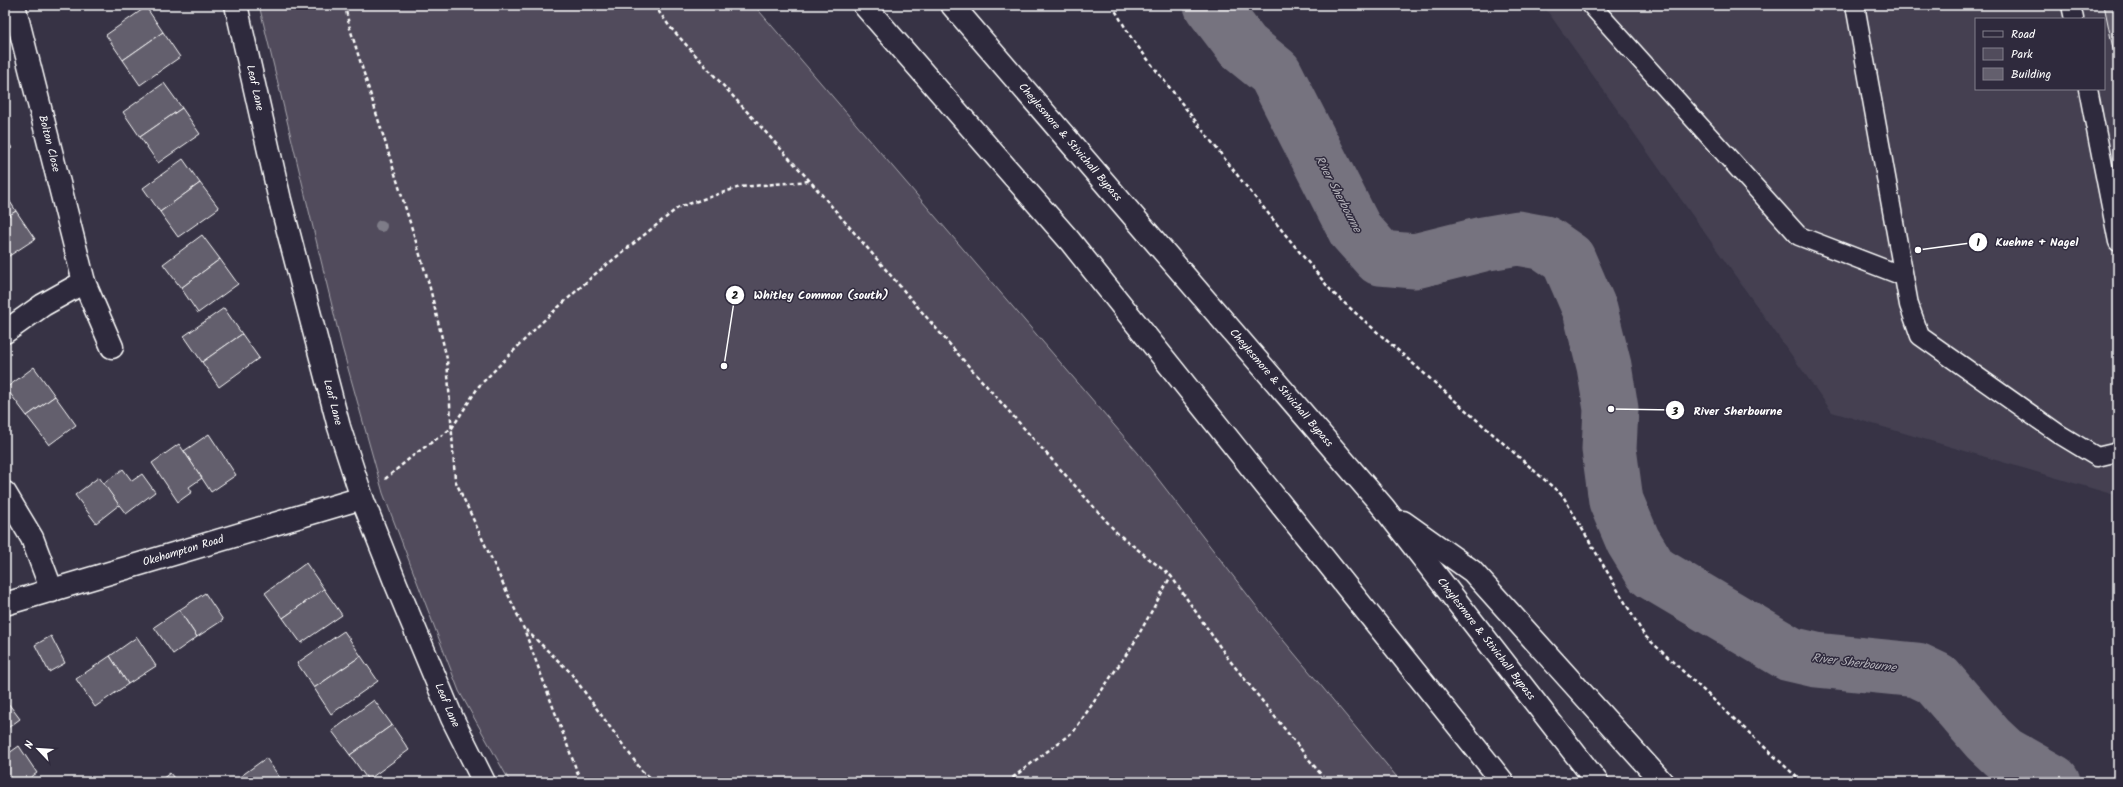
<svg xmlns="http://www.w3.org/2000/svg" width="2123" height="787" viewBox="0 0 2123 787" font-family="Kalam,sans-serif">
<style>
.built{fill:#444051;fill-rule:evenodd}
.green{fill:#514c5c;stroke:#a8a6ae}
.lines{fill:none;stroke-linecap:round;stroke-linejoin:round}
.river{stroke:#76737f;stroke-width:55}
.building{fill:#635f6d;stroke:#fff}
.lane-casing{stroke:#fff;stroke-width:21}
.street-casing{stroke:#fff;stroke-width:25}
.secondary-casing{stroke:#fff;stroke-width:25}
.highway-casing{stroke:#fff;stroke-width:25}
.path{stroke:#fff;stroke-width:2.5;stroke-dasharray:4 3;stroke-linecap:butt}
.lane{stroke:#2f2a3d;stroke-width:18}
.street{stroke:#2f2a3d;stroke-width:22}
.secondary{stroke:#2f2a3d;stroke-width:22}
.highway{stroke:#2f2a3d;stroke-width:22}
.tree{fill:#7e7c88}
.labels{text-anchor:middle;dominant-baseline:central;stroke-width:3;stroke-linejoin:round;paint-order:stroke}
.street-label{font-size:11px;fill:#fff;stroke:#2f2a3d}
.water-label{font-size:12px;font-style:italic;fill:#b4b2b9;stroke:#2f2a3d}
.leader{fill:none;stroke:#fff;stroke-width:1.5}
.callout-dot{fill:#fff;stroke:#2f2a3d;stroke-width:1.5}
.mark-label{font-size:12px;text-anchor:middle;font-weight:bold;fill:#111}
.callout-label{font-size:12px;text-anchor:middle;font-weight:bold;fill:#fff;stroke:#2f2a3d;stroke-width:3;stroke-linejoin:round;paint-order:stroke}
</style>
<rect width="100%" height="100%" fill="#373345"/>
<filter id="ink" filterUnits="userSpaceOnUse"><feTurbulence type="fractalNoise" baseFrequency=".025" numOctaves="2"/><feDisplacementMap in="SourceGraphic" scale="8" xChannelSelector="R" yChannelSelector="G"/><feConvolveMatrix kernelMatrix="1 2 1 2 8 2 1 2 1" color-interpolation-filters="sRGB"/></filter>
<g filter="url(#ink)">
<path class="built" d="M1543,5h575v491l-286,-84zM1976,19h128v70h-128z"/>
<polygon class="green" points="259,5 754,5 1138,453 1274,629 1401,782 510,782 459,691 383,493 342,347"/>
<g class="lines">
<polyline class="river" points="1211,5 1243,47 1275,73 1355,230 1380,258 1415,261 1483,244 1518,238 1545,243 1568,259 1590,310 1604,366 1611,409 1609,449 1616,501 1633,541 1652,572 1790,654 1816,660 1917,670 1936,679 1988,739 2004,754 2053,782"/>
</g>
<g class="building">
<polygon points="2104,5 2118,5 2118,73"/>
<polygon points="146,7 163,32 123,60 106,35"/>
<polygon points="163,32 180,57 140,85 123,60"/>
<polygon points="164,83 182,108 140,137 123,112"/>
<polygon points="182,108 200,134 158,163 140,137"/>
<polygon points="5,137 12,148 5,153"/>
<polygon points="183,159 200,183 160,212 143,188"/>
<polygon points="200,183 219,208 178,237 160,212"/>
<polygon points="5,194 16,211 5,218"/>
<polygon points="16,211 35,239 6,258 5,218"/>
<polygon points="202,235 220,259 181,288 163,264"/>
<polygon points="220,259 238,284 198,313 181,288"/>
<polygon points="224,308 242,334 202,362 184,336"/>
<polygon points="242,334 259,358 219,387 202,362"/>
<polygon points="34,367 55,396 27,416 6,388"/>
<polygon points="55,396 76,425 49,445 27,416"/>
<polygon points="209,434 236,475 211,492 184,451"/>
<polygon points="179,444 202,478 189,487 192,492 178,502 152,463"/>
<polygon points="123,469 132,481 142,474 155,492 126,514 103,484"/>
<polygon points="99,477 119,505 96,523 75,495"/>
<polygon points="306,563 324,589 283,618 265,593"/>
<polygon points="324,589 342,615 301,643 283,618"/>
<polygon points="205,593 223,620 197,637 179,610"/>
<polygon points="179,610 197,637 173,654 154,627"/>
<polygon points="344,631 361,656 314,688 297,663"/>
<polygon points="51,636 65,663 49,672 35,645"/>
<polygon points="137,637 156,666 128,684 110,656"/>
<polygon points="110,656 128,684 95,707 76,679"/>
<polygon points="361,656 378,681 331,714 314,688"/>
<polygon points="5,699 20,719 5,730"/>
<polygon points="374,700 392,725 350,755 332,731"/>
<polygon points="392,725 409,750 368,780 350,755"/>
<polygon points="19,746 37,773 24,782 5,782 5,756"/>
<polygon points="266,758 283,782 246,782 241,776"/>
<polygon points="170,773 177,782 158,782"/>
<polygon points="241,776 246,782 233,782"/>
</g>
<g class="lines">
<defs>
<g id="lane">
<polyline points="1591,5 1799,236 1903,276"/>
<polyline points="1855,5 1909,305 1920,336 2059,434 2097,457 2118,452"/>
<polyline points="2071,5 2074,19"/>
<polyline points="2088,89 2118,242"/>
</g>
<g id="street">
<path id="s1" d="M14,5l70,277 28,65"/>
<polyline points="5,332 43,305 84,282"/>
<polyline points="5,493 32,538 52,591"/>
<path id="s2" d="M5,604l357,-106"/>
</g>
<g id="secondary">
<path id="s3" d="M236,5l44,195 59,227 23,71 34,86 56,134 32,64"/>
</g>
<g id="highway">
<polyline points="864,5 1070,241 1503,782"/>
<path id="s4" d="M952,5l432,503 213,274"/>
<polyline points="1403,522 1472,571 1662,782"/>
</g>
</defs>
<use href="#lane" class="lane-casing"/>
<use href="#street" class="street-casing"/>
<use href="#secondary" class="secondary-casing"/>
<use href="#highway" class="highway-casing"/>
<g class="path">
<polyline points="345,5 349,25 429,284 447,359 455,480 524,629 581,782"/>
<polyline points="654,5 670,27 810,181 958,354 1117,533 1171,576"/>
<polyline points="1112,5 1132,39 1245,185 1333,293 1563,496 1644,635 1802,782"/>
<polyline points="385,479 415,454 452,428 479,386 541,323 594,275 679,207 740,187 810,181"/>
<polyline points="526,630 570,672 642,771 656,782"/>
<polyline points="1007,782 1074,731 1134,643 1171,576 1227,657 1327,782"/>
</g>
<use href="#lane" class="lane"/>
<use href="#street" class="street"/>
<use href="#secondary" class="secondary"/>
<use href="#highway" class="highway"/>
</g>
<circle class="tree" cx="381" cy="226" r="6"/>
</g>
<g class="labels">
<g class="street-label">
<text stroke="none"><textPath href="#s3" startOffset="85">Leaf Lane</textPath></text>
<text stroke="none"><textPath href="#s4" startOffset="181">Cheylesmore &amp; Stivichall Bypass</textPath></text>
<text stroke="none"><textPath href="#s1" startOffset="143">Bolton Close</textPath></text>
<text stroke="none"><textPath href="#s4" startOffset="505">Cheylesmore &amp; Stivichall Bypass</textPath></text>
<text stroke="none"><textPath href="#s3" startOffset="409">Leaf Lane</textPath></text>
<text stroke="none"><textPath href="#s2" startOffset="186">Okehampton Road</textPath></text>
<text stroke="none"><textPath href="#s4" startOffset="829">Cheylesmore &amp; Stivichall Bypass</textPath></text>
<text stroke="none"><textPath href="#s3" startOffset="733">Leaf Lane</textPath></text>
</g>
<g class="water-label">
<text transform="translate(1338 194) rotate(62)">River Sherbourne</text>
<text transform="translate(1854 663) rotate(7)">River Sherbourne</text>
</g>
</g>
<path class="leader" d="M1918 250L1978 242M724 366L735 295M1611 409L1675 410"/>
<g class="callout-dot">
<circle cx="1918" cy="250" r="4"/>
<circle cx="724" cy="366" r="4"/>
<circle cx="1611" cy="409" r="4"/>
<circle cx="1978" cy="242" r="10"/>
<circle cx="735" cy="295" r="10"/>
<circle cx="1675" cy="410" r="10"/>
</g>
<g class="mark-label">
<text x="1978" y="246">1</text>
<text x="735" y="299">2</text>
<text x="1675" y="415">3</text>
</g>
<g class="callout-label">
<text x="2037" y="246">Kuehne + Nagel</text>
<text x="821" y="299">Whitley Common (south)</text>
<text x="1738" y="415">River Sherbourne</text>
</g>
<rect width="2123" height="787" fill="none" stroke="#2f2a3d" stroke-width="20"/>
<rect x="10" y="10" width="2103" height="767" fill="none" stroke="#fff" stroke-width="1.5" filter="url(#ink)"/>
<rect x="1975" y="18" width="130" height="72" fill="#2f2a3d" stroke="#827f8b"/>
<rect x="1983" y="31" width="20" height="6" fill="#2f2a3d" stroke="#827f8b"/>
<text x="2011" y="38" font-size="12" fill="#ffffff">Road</text>
<rect x="1983" y="48" width="20" height="12" fill="#514c5c" stroke="#827f8b"/>
<text x="2011" y="58" font-size="12" fill="#ffffff">Park</text>
<rect x="1983" y="68" width="20" height="12" fill="#635f6d" stroke="#827f8b"/>
<text x="2011" y="78" font-size="12" fill="#ffffff">Building</text>
<g transform="translate(38 749) rotate(295)" stroke="#2f2a3d" stroke-width="3" paint-order="stroke">
<path d="M0-3L7 15L0 10L-7 15Z" fill="#ffffff"/>
<text y="-6" font-size="11" font-weight="bold" text-anchor="middle" fill="#ffffff">N</text>
</g>
</svg>
